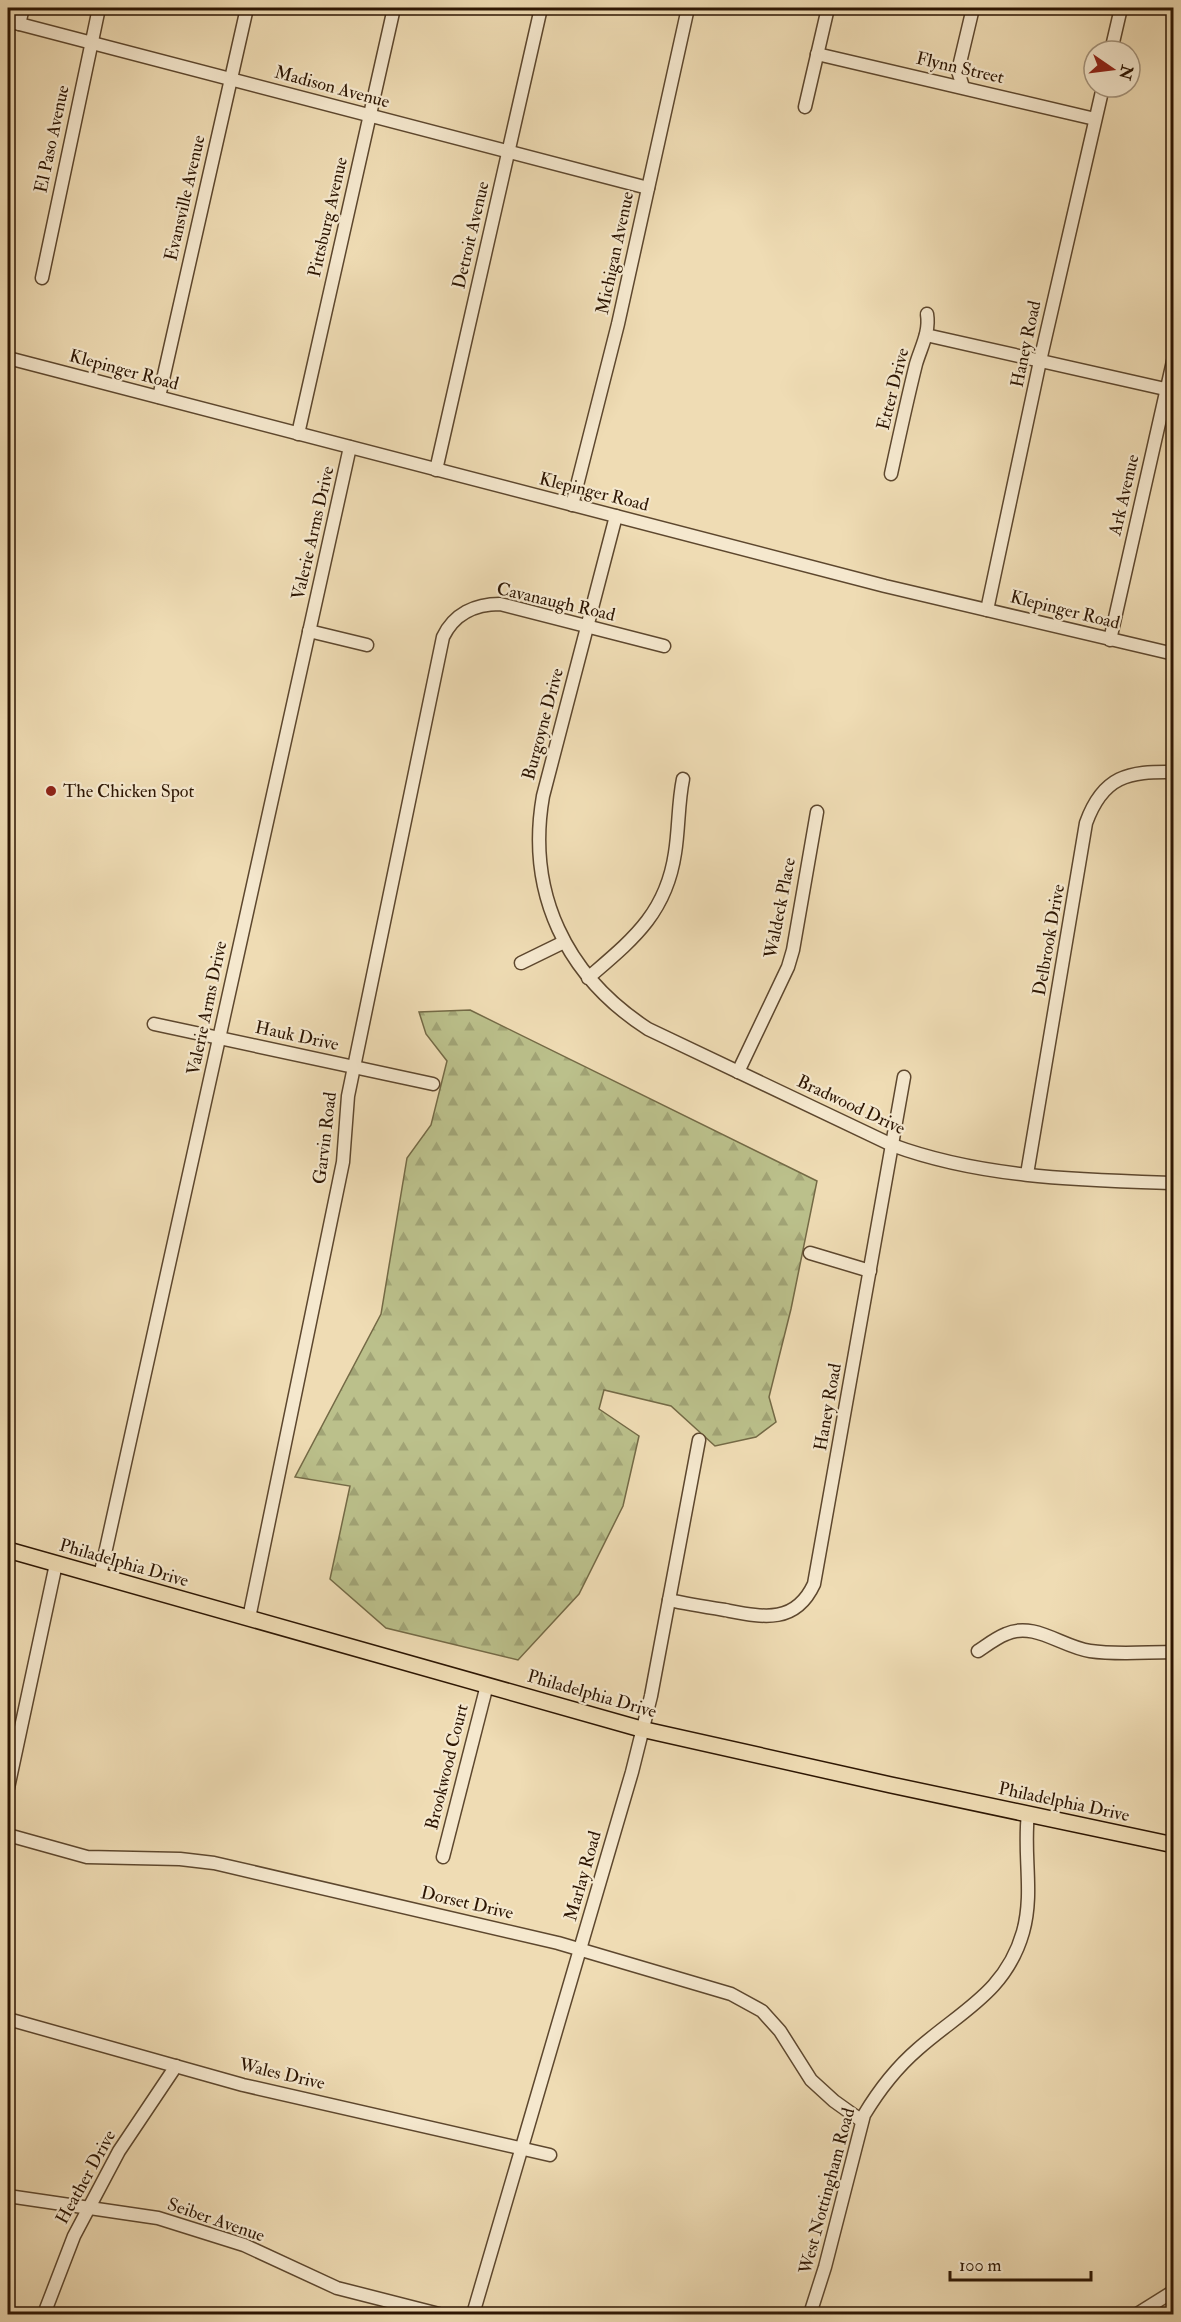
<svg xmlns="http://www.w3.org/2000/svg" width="1181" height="2322" viewBox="0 0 1181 2322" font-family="'IM FELL Double Pica',serif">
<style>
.forest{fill:url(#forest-firs);stroke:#746a46;stroke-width:1.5}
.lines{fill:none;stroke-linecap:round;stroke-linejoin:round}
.minor-casing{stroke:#5d472e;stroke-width:15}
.major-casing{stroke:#2c1502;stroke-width:18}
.minor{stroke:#f5e8ce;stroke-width:12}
.major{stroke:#efdcb4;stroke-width:15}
.poi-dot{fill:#8f2418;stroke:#f5e8ce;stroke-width:2}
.labels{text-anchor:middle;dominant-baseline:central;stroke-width:4.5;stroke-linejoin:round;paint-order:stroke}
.street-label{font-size:18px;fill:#2c1502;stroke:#f5e8ce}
.poi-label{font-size:18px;fill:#2c1502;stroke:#f5e8ce;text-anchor:start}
</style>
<defs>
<pattern id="forest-firs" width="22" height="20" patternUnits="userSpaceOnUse" patternTransform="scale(1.5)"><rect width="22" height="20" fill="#bbc08b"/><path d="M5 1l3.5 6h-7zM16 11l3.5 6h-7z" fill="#a1a476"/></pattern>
</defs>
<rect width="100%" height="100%" fill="#efdcb4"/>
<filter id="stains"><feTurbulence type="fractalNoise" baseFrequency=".00333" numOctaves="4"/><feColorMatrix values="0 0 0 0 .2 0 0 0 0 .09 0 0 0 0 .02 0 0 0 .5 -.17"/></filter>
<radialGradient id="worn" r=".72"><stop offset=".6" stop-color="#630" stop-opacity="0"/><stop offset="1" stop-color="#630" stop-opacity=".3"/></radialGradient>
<polygon class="forest" points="470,1010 817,1181 791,1309 769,1397 776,1422 756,1437 715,1446 671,1406 604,1390 599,1409 639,1436 623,1506 579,1594 518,1660 386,1628 330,1579 350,1486 295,1477 381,1314 407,1158 431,1125 447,1061 426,1034 419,1012"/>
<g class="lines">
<defs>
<g id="minor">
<polyline points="8,21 648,188"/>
<polyline points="19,24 23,8"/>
<polyline points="1111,51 1121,8"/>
<polyline points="817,54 1095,119"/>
<polyline points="963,87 958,71 973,8"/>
<polyline points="805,107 828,8"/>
<polyline points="42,278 99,8"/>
<polyline points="926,335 1174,391"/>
<polyline points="8,358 885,586 1174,654"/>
<polyline points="159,397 247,8"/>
<polyline points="298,434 394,8"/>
<polyline points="436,470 541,8"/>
<path d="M891,474c8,-37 16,-74 25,-110 5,-17 14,-32 11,-50"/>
<polyline points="572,505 618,324 688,8"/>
<path d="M616,516l-73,280c-17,97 23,180 105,233l244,116c89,33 188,35 282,38"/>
<polyline points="987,610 1040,361 1103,87"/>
<polyline points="309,631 367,645"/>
<polyline points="1110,640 1174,357"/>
<polyline points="521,963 564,942"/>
<path d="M588,978c44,-38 78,-64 87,-125 4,-25 3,-50 8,-74"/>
<polyline points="154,1024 433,1084"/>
<polyline points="738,1072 788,967 793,950 817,812"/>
<path d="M1027,1174l59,-351c17,-47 42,-52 88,-51"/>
<polyline points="810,1253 870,1271"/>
<polyline points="100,1576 350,447"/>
<path d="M669,1600c18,4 37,7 56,10 37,7 70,15 89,-26l90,-507"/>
<path d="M249,1618l94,-456 5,-66 95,-459c11,-23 32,-33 57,-33l164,42"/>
<path d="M978,1651c9,-6 18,-13 28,-17 28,-13 56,13 84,17 27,4 56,1 84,1"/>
<polyline points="8,1788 56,1564"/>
<polyline points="8,1835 87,1857 180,1859 214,1863 558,1943 731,1994 762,2011 780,2031 811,2080 834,2101 862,2121"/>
<polyline points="443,1857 487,1685"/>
<polyline points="8,2019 243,2085 550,2155"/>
<polyline points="8,2196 158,2218 244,2245 337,2288 439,2314"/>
<polyline points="44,2314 74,2236 119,2151 176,2066"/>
<polyline points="473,2314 632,1772 651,1696 699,1440"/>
<path d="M810,2314l15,-47 39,-152c15,-25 32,-47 54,-66 43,-38 88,-57 105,-117 11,-39 0,-78 5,-118"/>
<polyline points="1137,2314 1174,2291"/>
</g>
<polyline id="major" points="8,1550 641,1729 891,1785 1174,1845"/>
</defs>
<use href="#minor" class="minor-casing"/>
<use href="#major" class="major-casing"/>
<use href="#minor" class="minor"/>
<use href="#major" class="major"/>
</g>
<circle class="poi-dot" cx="51" cy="791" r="6"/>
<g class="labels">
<g class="street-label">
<text transform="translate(960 68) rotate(13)">Flynn Street</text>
<text transform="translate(332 87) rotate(15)">Madison Avenue</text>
<text transform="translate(52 139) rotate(-78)">El Paso Avenue</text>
<text transform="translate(185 198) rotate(-77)">Evansville Avenue</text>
<text transform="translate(328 217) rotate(-77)">Pittsburg Avenue</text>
<text transform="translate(471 235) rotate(-77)">Detroit Avenue</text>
<text transform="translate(615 253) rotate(-78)">Michigan Avenue</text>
<text transform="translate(1026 344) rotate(-78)">Haney Road</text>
<text transform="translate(124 370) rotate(15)">Klepinger Road</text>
<text transform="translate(893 389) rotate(-76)">Etter Drive</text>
<text transform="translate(594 492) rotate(14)">Klepinger Road</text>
<text transform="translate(1124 495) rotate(-77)">Ark Avenue</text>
<text transform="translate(313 533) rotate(-77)">Valerie Arms Drive</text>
<text transform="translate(556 602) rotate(13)">Cavanaugh Road</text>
<text transform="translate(1065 610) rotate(14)">Klepinger Road</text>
<text transform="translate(543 724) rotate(-75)">Burgoyne Drive</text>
<text transform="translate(780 908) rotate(-79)">Waldeck Place</text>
<text transform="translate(1049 940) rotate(-80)">Delbrook Drive</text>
<text transform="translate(207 1008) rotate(-78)">Valerie Arms Drive</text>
<text transform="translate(297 1036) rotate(12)">Hauk Drive</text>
<text transform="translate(851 1105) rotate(25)">Bradwood Drive</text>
<text transform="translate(325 1138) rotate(-83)">Garvin Road</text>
<text transform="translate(828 1407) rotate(-80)">Haney Road</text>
<text transform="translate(124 1563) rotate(16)">Philadelphia Drive</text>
<text transform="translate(592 1694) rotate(16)">Philadelphia Drive</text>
<text transform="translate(447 1767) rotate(-76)">Brookwood Court</text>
<text transform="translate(1064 1802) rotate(12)">Philadelphia Drive</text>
<text transform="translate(583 1876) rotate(-74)">Marlay Road</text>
<text transform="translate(467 1903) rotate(13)">Dorset Drive</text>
<text transform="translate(282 2074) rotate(13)">Wales Drive</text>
<text transform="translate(86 2177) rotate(-61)">Heather Drive</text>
<text transform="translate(827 2191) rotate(-75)">West Nottingham Road</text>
<text transform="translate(216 2220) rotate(19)">Seiber Avenue</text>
</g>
<g class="poi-label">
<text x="63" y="791">The Chicken Spot</text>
</g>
</g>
<rect width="1181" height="2322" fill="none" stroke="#efdcb4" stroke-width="30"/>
<rect x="9" y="9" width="1163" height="2304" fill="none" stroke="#2c1502" stroke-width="3"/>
<rect x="15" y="15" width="1151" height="2292" fill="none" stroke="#2c1502" stroke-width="1.5"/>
<g transform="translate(1112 69) rotate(104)"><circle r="28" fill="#f5e8ce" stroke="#a5947c" stroke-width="1.5"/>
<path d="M0-4.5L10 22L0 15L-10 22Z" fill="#8f2418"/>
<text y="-9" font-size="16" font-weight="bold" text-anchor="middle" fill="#2c1502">N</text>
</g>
<path d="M950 2271v9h141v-9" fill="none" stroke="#2c1502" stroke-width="3"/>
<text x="959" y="2271" font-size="18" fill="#2c1502" stroke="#f5e8ce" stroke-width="4.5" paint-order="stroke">100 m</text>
<rect width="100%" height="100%" filter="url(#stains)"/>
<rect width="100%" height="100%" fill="url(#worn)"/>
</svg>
